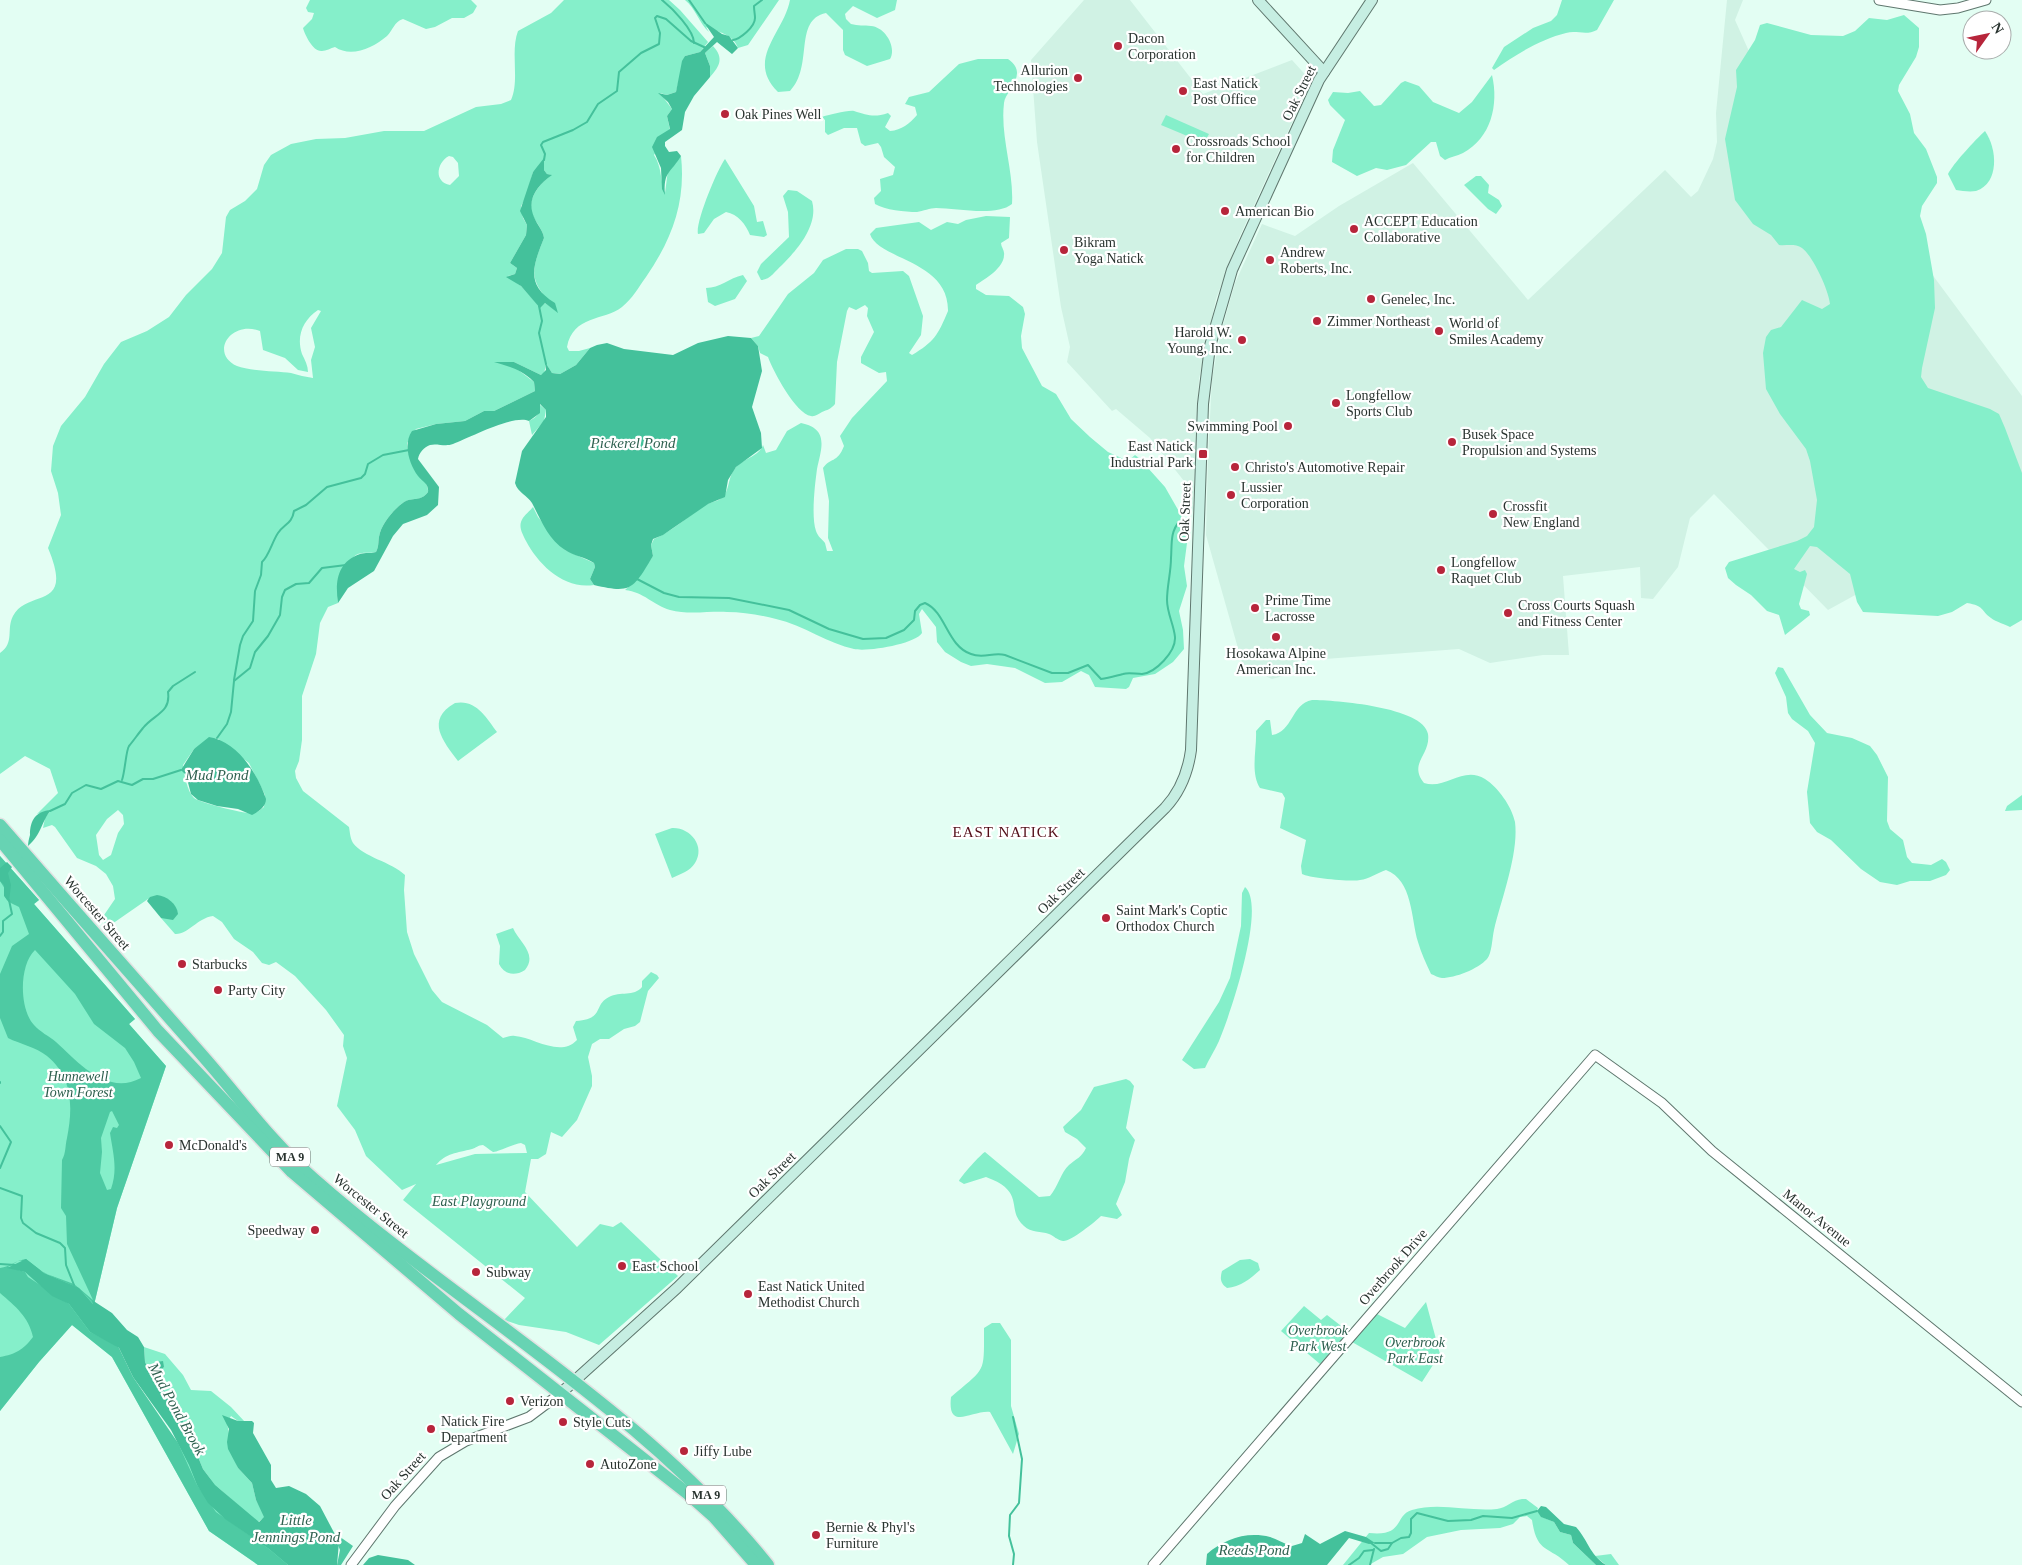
<svg xmlns="http://www.w3.org/2000/svg" width="2022" height="1565" viewBox="0 0 2022 1565" font-family="Georgia,serif">
<style>
.built{fill:#d0f2e4}
.green{fill:#85efca;fill-rule:evenodd}
.forest{fill:#4ecaa3;fill-rule:evenodd}
.water{fill:#44c19b}
.lines{fill:none;stroke-linecap:round;stroke-linejoin:round}
.stream{stroke:#44c19b;stroke-width:2}
.tertiary-casing{stroke:#5f776e;stroke-width:11}
.secondary-casing{stroke:#5f776e;stroke-width:12}
.trunk-casing{stroke:#e1e2e2;stroke-width:15}
.tertiary{stroke:#fff;stroke-width:9}
.secondary{stroke:#c6eee2;stroke-width:10}
.trunk{stroke:#67d3b3;stroke-width:12}
.poi-dot{fill:#b7253b;stroke:#fff;stroke-width:2}
.labels{text-anchor:middle;dominant-baseline:central;stroke-width:4.5;stroke-linejoin:round;paint-order:stroke}
.shield{fill:#fff;stroke:#69706d;stroke-width:1}
.shield-label{font-size:12px;font-weight:bold;fill:#29332f}
.poi-label{font-size:14px;fill:#29332f;stroke:#fff;text-anchor:start}
.street-label{font-size:14px;fill:#29332f;stroke:#fff}
.park-label{font-size:14px;font-style:italic;fill:#2c5e4d;stroke:#fff}
.water-label{font-size:15px;font-style:italic;fill:#306251;stroke:#fff}
.neighbourhood-label{font-size:15px;letter-spacing:1px;fill:#520d17;stroke:#fff}
</style>
<rect width="100%" height="100%" fill="#e3fef3"/>
<g class="built">
<polygon points="1084,0 1130,0 1203,94 1292,60 1311,81 1239,238 1216,299 1199,379 1193,513 1189,494 1184,481 1150,438 1116,409 1112,411 1067,362 1070,347 1061,307 1037,142 1031,60"/>
<polygon points="1727,0 1743,0 1735,20 1764,85 1920,258 2022,396 2022,503 1828,610 1714,494 1690,518 1678,567 1653,599 1641,598 1640,567 1563,576 1569,655 1543,655 1490,663 1459,649 1298,661 1287,675 1272,679 1243,666 1206,535 1208,456 1212,378 1221,332 1235,283 1262,224 1295,236 1339,206 1413,163 1528,300 1665,170 1691,197 1698,191 1713,159 1717,142 1716,113"/>
</g>
<g class="green">
<path d="M310,0h161l6,6 -4,7 -9,5h-12l-17,9 -9,2 -23,-10c-9,3 -10,11 -16,17 -14,12 -36,22 -52,11 -4,1 -9,4 -13,4 -9,1 -17,-16 -19,-23l9,-9 2,-6 -6,-1 -2,-4z"/>
<path d="M564,0h105l11,10 28,32 -8,10 -15,4 -9,36 -9,3 -7,-2 12,16 -5,7 3,14 -16,25c8,12 6,25 11,38l3,-23 13,-14c5,46 -9,83 -35,121 -8,11 -13,21 -24,30 -18,14 -49,8 -55,40l2,4h10l11,-3 -14,17 -16,9 -8,-1 -6,-9 -2,10 -3,1 -27,-13h-17l16,4 21,16 1,9 -41,20h-10l-19,10 -29,3 -20,5 -9,14c1,7 2,14 5,21 4,10 17,17 16,28 -7,10 -15,5 -24,10 -10,7 -23,22 -25,35 -1,6 0,9 -3,15 -7,2 -13,-1 -20,3 -10,7 -20,37 -18,48l-10,4 -8,16 -4,31 -14,42v44l-3,21 -4,10 1,7 7,13 46,36c1,5 1,11 4,16 10,14 39,19 52,32l-1,15 3,42 7,22 18,36 10,12 45,23 16,13c4,-1 8,-3 12,-2 18,1 45,22 62,4l-4,-13 3,-6c29,-2 17,-16 33,-24 11,-6 25,0 33,-10v-6l9,-9 6,3 2,3 -11,13 -8,31 -5,4 -11,3 -15,10h-9l-8,5 -4,13 4,19v10l-15,34 -15,17 -11,-5 -5,22 -8,5h-7l-6,33 52,55 23,-23 13,3 8,-5 57,54 -79,69 -33,-13 -47,-7 -15,-5 21,-22 -122,-98 13,-16 -14,6 -36,-34 -11,-26 -18,-24 10,-48 -4,-12 1,-11 -18,-25 -31,-34 -19,-14 -7,3 -7,-2 -9,-11 -19,-13 -12,-17 -9,-6c-16,2 -25,19 -38,18l-14,-16h9l-22,-19 -36,25 -7,1 -3,-7 13,-19 -2,-13 -7,-12 -10,-8 -19,-8 -22,-31 -3,-2 -9,3 2,-10 6,-8 -14,4 21,-21 -8,-24 -25,-13 -25,18v-121c15,-10 6,-24 13,-37 15,-28 62,-4 35,-68l13,-33 -3,-22 -7,-22 2,-25 8,-20 24,-29 19,-33 17,-22 26,-11 22,-14 17,-22 26,-26 10,-16 4,-36 4,-7 15,-9 12,-12 7,-24 7,-10 20,-11 25,-5 29,-1 39,-7h40l52,-24 25,-3 10,-4c9,-20 -1,-48 7,-69l33,-18zM449,156l4,1 5,6 1,13 -9,9c-17,-3 -13,-23 -1,-29zM544,164v6l3,4 4,1c-12,10 -25,24 -18,41 4,8 10,14 11,22 -16,39 -13,43 14,74l-13,-9 -5,4 -19,-21 -13,-10 7,-2 2,-6 -7,-5 16,-28 1,-10 -4,-7 -2,-12 5,-9 7,-25zM318,310l3,1 -10,17 4,19 -4,13 2,18c-7,-1 -15,-3 -22,-5 -14,-2 -42,-2 -54,-7 -28,-13 -6,-46 23,-35l3,19 22,8 13,12 10,2c0,-6 -3,-12 -6,-18 -6,-18 1,-34 16,-44zM217,738l32,25 16,32 -1,12c-3,2 -6,5 -10,6 -6,2 -54,-10 -60,-15 -7,-7 -10,-24 -11,-33l11,-16zM118,810l5,5 1,9 -6,9 -7,22 -8,5 -4,-5 -3,-20 11,-16zM521,1143l4,2 2,8 -52,1 -39,11c10,-12 21,-12 36,-16 4,-1 6,-4 11,-4 4,2 6,5 10,7 3,1 20,-8 28,-9z"/>
<path d="M685,0h94l-31,45 -10,3c-5,-14 -20,-16 -32,-21l3,5c-10,-9 -13,-23 -24,-32z"/>
<path d="M790,0h107l-2,10 -18,8 -24,-12 -8,8 1,5 5,5c7,2 13,1 20,2 14,1 26,21 19,33l-23,7 -22,-11 -2,-5v-20l-17,-17c-33,7 -12,53 -36,78l-12,1c-33,-33 6,-59 12,-92z"/>
<path d="M1562,0h52l-17,30c-11,6 -20,0 -31,3 -25,6 -51,22 -72,37l-2,-2 12,-21 29,-19 18,-7 6,-6z"/>
<path d="M1904,15l15,13v19l-3,10 -17,28 -1,6 12,23 4,19 12,16 11,28v6l-15,23 -2,10 6,18 8,46 1,28 -13,60 -1,9 7,11 62,21 9,5 6,14 17,45v147l-12,7c-5,-3 -14,-5 -19,-9 -11,-8 -6,-12 -24,-15l-15,9 -14,4 -75,-4 -6,-10 -7,-28 -33,-27 -7,-1 -16,23 6,3 5,-2 2,4 -8,30 2,5 8,2 1,4 -25,20 -6,-20 -12,-4 -16,-16 -15,-10 -8,-7 -3,-10 4,-6 68,-21 10,-5 7,-9 3,-27 -7,-39 -4,-12 -26,-35 -14,-25 -3,-36 3,-16 5,-7 10,-3 21,-27 20,9 8,-5c-1,-13 -17,-48 -28,-56 -7,-5 -16,-2 -23,-3l-8,-10 -18,-11 -18,-24 -10,-61 12,-52 -1,-17 19,-30 5,-15 7,-2 44,12 32,1 12,-5 14,-13 18,2z"/>
<path d="M713,46c11,12 7,20 -3,31v-11l-5,-13z"/>
<path d="M978,59h30c22,15 -3,32 -4,44 -4,34 10,67 8,101 -16,13 -56,4 -76,4 -6,0 -13,3 -19,4 -12,0 -32,-2 -42,-8l-1,-6 7,-7 -1,-12 13,-4 2,-8 -11,-10 -3,-10 -3,-4 -13,3 -4,-3 -4,-15h-13l-16,7 -3,-3v-12l-3,-3c6,-2 26,-7 32,-6 13,4 20,7 34,2l3,3 -6,11 5,4c12,-1 19,-7 27,-16l-2,-8 -10,-3 4,-7 20,-5 30,-28z"/>
<path d="M1492,75c7,30 -1,63 -29,78 -6,3 -13,4 -18,7l-5,-4 -4,-14h-5l-25,23 -19,5 -11,-2 -19,8 -25,-14 1,-12 12,-30 -15,-15 -2,-5 5,-8 15,1 12,-2 14,15 7,-1 20,-22 4,-2 14,5 14,16 26,11 13,-11z"/>
<polygon points="1166,115 1209,134 1204,143 1161,125"/>
<path d="M1985,131c12,17 15,52 -9,60 -6,1 -14,0 -20,-1l-8,-16c4,-9 28,-35 37,-43z"/>
<path d="M725,159l29,47 3,16 6,-1 4,14 -3,2 -14,-2c-4,-10 -12,-21 -24,-23l-12,7 -10,14 -6,1c-3,-11 19,-64 27,-75z"/>
<polygon points="1476,176 1481,176 1489,185 1488,193 1499,200 1502,206 1496,214 1488,209 1464,185"/>
<path d="M788,190l9,1 15,10c7,24 -15,49 -30,64 -7,6 -12,15 -21,15l-4,-8 4,-8 28,-27 -1,-25 -5,-16z"/>
<path d="M986,216l24,1 -1,21 -8,5c0,4 4,8 3,12 0,13 -19,24 -28,30v4l10,6 23,1 14,11 2,7 -4,22 1,12 20,38 14,8 15,25 19,18 18,15 20,9 7,-6 4,3 26,29 16,28 6,28 -3,23 3,20 -8,25 4,19 1,19 -11,13 -18,12 -22,4 -4,9 -3,2 -31,-2 -6,-12 -8,-4 -19,11 -17,1 -30,-15 -28,-4 -16,2 -10,-4 -16,-10 -8,-10 -1,-15 -14,-18 -3,5 3,19c-7,11 -54,19 -68,16 -25,-5 -51,-24 -78,-30 -15,-4 -33,-7 -49,-7 -18,-1 -39,3 -57,-2 -17,-5 -26,-18 -45,-20l12,-11 16,-23 -2,-11 3,-6c19,-8 34,-23 51,-34 8,-4 15,-3 20,-11 5,-8 3,-19 12,-28 7,-7 23,-11 26,-21l3,8 10,-3 11,-19 14,-8c29,6 20,26 16,46 -2,15 -6,48 -1,62 2,6 6,8 9,12l2,8h6l-5,-13 1,-37 -6,-33c7,-11 14,-4 21,-22l-4,-10 12,-18 35,-37 -1,-9 -7,1 -18,-10v-6l13,-25 -7,-16 1,-8 -3,-3 -9,5 -7,-3 -2,4 -10,51 -2,42c-4,5 -8,6 -13,8 -4,2 -7,5 -11,4 -15,-2 -38,-45 -43,-59l-8,-4 -2,-7 -7,-8 8,-2 29,-42 26,-21 9,-13 23,-11h12l4,2 6,12 1,8 3,2 31,-2 6,5 14,40 -2,19 -12,18 3,2c22,-13 26,-20 36,-44 1,-51 -70,-51 -78,-77l6,-6 43,-6 12,8 16,-8 11,2 8,-4z"/>
<path d="M743,275l4,6 -12,18 -20,7 -7,-4 -2,-14c14,0 23,-10 37,-13z"/>
<path d="M539,404l7,6 -2,11 -12,14 -3,-14c8,-4 12,-8 10,-17z"/>
<path d="M533,507l5,10 27,33 29,13 1,4 -5,12 4,6c-30,5 -56,-21 -68,-44 -3,-6 -7,-13 -5,-19 2,-6 8,-10 12,-15z"/>
<polygon points="1778,667 1783,668 1810,715 1827,733 1852,738 1870,746 1877,755 1888,777 1887,821 1890,829 1903,840 1907,857 1912,863 1931,865 1942,859 1946,862 1950,870 1946,875 1930,881 1910,881 1897,885 1880,882 1861,869 1831,840 1817,832 1810,823 1807,792 1815,743 1808,731 1792,719 1788,713 1786,697 1775,673"/>
<path d="M1312,700c22,0 112,7 116,34 3,21 -20,29 -4,49 22,7 39,-18 61,-4 13,8 27,28 30,43 4,32 -14,78 -21,108 -2,9 -2,23 -7,29 -9,10 -32,19 -45,19 -3,0 -8,-3 -11,-4 -5,-11 -10,-21 -13,-32 -7,-23 -5,-62 -32,-72 -9,3 -17,9 -26,10 -8,2 -51,-2 -58,-6l-1,-8 5,-26 -26,-12 5,-30 -3,-5 -22,-5c-10,-15 -3,-40 -4,-57l10,-11h4l2,15c21,-3 19,-31 40,-35z"/>
<path d="M455,703c21,-4 31,14 42,29l-39,29c-15,-20 -33,-41 -3,-58z"/>
<polygon points="2022,795 2022,810 2005,811 2007,806"/>
<path d="M672,828c18,-1 34,18 23,35 -5,8 -14,11 -23,15l-17,-44z"/>
<polygon points="0,856 39,900 34,904 135,1019 129,1024 166,1066 117,1208 94,1305 97,1336 178,1443 288,1565 258,1565 209,1531 112,1357 72,1325 39,1362 0,1411"/>
<path d="M1245,887c22,19 -15,128 -26,154 -4,9 -10,18 -14,27l-11,1 -12,-9 37,-58 11,-24 11,-52 1,-33z"/>
<path d="M513,928c6,14 25,26 12,42 -11,7 -21,4 -26,-6l1,-18 -4,-12z"/>
<path d="M1126,1079l4,2 4,5 -8,42 9,12 -6,19 -4,23 -9,22 6,11 -5,4 -16,-3c-6,6 -31,26 -38,25 -6,-1 -9,-5 -14,-7 -8,-3 -18,-1 -25,-8 -19,-17 3,-34 -38,-49l-22,7 -5,-3c2,-5 22,-27 26,-29l54,45 11,-1c8,-9 11,-24 19,-31 7,-6 13,-8 17,-17l-9,-9 -12,-7 -2,-5 18,-17 13,-23z"/>
<path d="M1250,1259l8,4 2,7c-10,9 -20,17 -33,18 -7,-5 -7,-10 -5,-17l18,-11z"/>
<polygon points="1426,1302 1440,1354 1422,1382 1352,1342 1377,1314 1405,1328"/>
<polygon points="1304,1306 1321,1320 1327,1315 1349,1332 1320,1364 1281,1331"/>
<path d="M992,1323h8l11,17v66l8,28 -6,20 -23,-42c-18,-2 -43,20 -39,-15 35,-30 33,-22 33,-69z"/>
<polygon points="144,1347 165,1354 183,1375 191,1390 211,1391 231,1407 245,1422 238,1421 231,1416 227,1423 234,1459 238,1468 252,1483 256,1500 265,1517 258,1522 254,1519 215,1485 203,1469 178,1409 160,1385 159,1373 164,1367 157,1362 152,1369 148,1368 145,1362"/>
<path d="M1522,1499h4l12,9 -1,3 5,6 12,5 6,10 11,3 2,8 23,22h-27c-21,-20 -32,-11 -37,-45l-5,-4 -7,1 -7,7 -13,4 -39,2 -34,7 -24,17 -20,3 -14,8h-26l26,-32c36,4 25,-18 43,-23 27,-8 58,2 85,-1 9,-1 16,-9 25,-10z"/>
<polygon points="1611,1554 1619,1565 1606,1565 1595,1556"/>
</g>
<g class="forest">
<path d="M0,856l39,44 -5,4 101,115 -6,5 37,42 -49,142 -23,97c-16,-21 -23,-19 -45,-30 -10,-5 -19,-10 -29,-15l-12,7 17,5 3,5 41,27 21,28 23,11 6,5 14,29 45,66 19,42 19,27 53,37 19,16h-30l-49,-34 -97,-174 -40,-32 -33,37 -39,49v-54c16,-3 23,-7 33,-20 -4,-20 -18,-31 -33,-44v-25c10,-1 16,-8 26,-9l18,14 30,11 19,16 -26,-56 -1,-28 -5,-8 1,-48c4,-7 3,-14 5,-22 6,-30 6,-61 -20,-82 -11,-9 -27,-12 -39,-18l-8,-20v-44l12,-28 17,-12 -10,-27c-9,-5 -16,-5 -14,-18l-5,-8zM35,950l40,44 19,30 31,24 9,14 7,16c-34,18 -62,-15 -85,-36 -7,-6 -16,-10 -22,-17 -15,-16 -15,-60 1,-75zM112,1111l7,14 -2,3 -4,-1 -3,6c3,20 8,36 1,56l-4,1 -7,-17 2,-21 -1,-14 9,-26z"/>
<polygon points="333,1532 353,1546 341,1565 337,1565 340,1550"/>
</g>
<g class="water">
<path d="M703,21l19,13 7,2 9,12 -6,6 -15,-12 -12,11 5,13v11l-16,19 -9,16 -3,18 -17,12v4l4,6 8,-1 4,5c-10,17 -18,15 -16,39l-3,-6 -1,-21 -9,-21 5,-10 13,-8 -3,-13 5,-7 -4,-7 -10,-9 9,2 9,-3 6,-31 3,-5 15,-4 14,-15z"/>
<path d="M544,158v12l3,4 5,1c-14,10 -26,24 -18,42 3,8 9,13 10,21 -11,28 -19,47 11,65l3,10 -13,-10 -5,5 -19,-22 -15,-9 9,-3 2,-6 -7,-5 16,-28 1,-10 -7,-14 13,-39z"/>
<path d="M728,336l23,2 7,8 4,25 -10,36 9,26 1,15 -26,19 -8,13 -3,17 -17,7 -45,31 -10,4 -2,6 2,11c-20,33 -21,38 -59,29l-4,-6 5,-12 -1,-4c-9,-6 -20,-7 -29,-13 -17,-11 -24,-30 -33,-47 -5,-8 -14,-10 -17,-20l7,-32 24,-34v-7l-6,-6v9l-11,8c-15,-7 -60,17 -76,23 -8,3 -16,-1 -23,1 -6,2 -11,8 -12,14l21,28 -1,18 -11,10 -24,9 -10,12 -19,35 -26,17 -10,15c-3,-21 -1,-41 22,-49 6,-2 10,0 16,-2 3,-6 2,-9 3,-15 2,-13 15,-28 25,-35 8,-5 17,0 24,-10 1,-8 -5,-10 -10,-16 -9,-12 -15,-32 -6,-45l24,-7 29,-3 19,-10h10l41,-20 -1,-9c-13,-13 -24,-15 -40,-20h20l27,13 5,-5 -1,-8 7,11 8,1 16,-9 14,-17 7,-3 10,-2 17,6 49,6 25,-12z"/>
<path d="M209,737c28,4 49,37 57,62 0,8 -8,13 -14,16l-14,-6 -21,-3 -19,-6 -7,-6 -5,-19 -5,-5 13,-21z"/>
<path d="M51,810c-10,12 -9,24 -23,36 0,-4 1,-7 2,-11 0,-15 6,-24 21,-25z"/>
<polygon points="7,862 12,867 8,873 11,885 9,902 4,896 4,885 0,881 0,868"/>
<path d="M157,895c10,1 20,9 21,19l-5,6 -12,-2 -14,-17 3,-4z"/>
<polygon points="26,1259 44,1273 79,1288 93,1304 92,1300 112,1313 127,1330 138,1337 144,1347 145,1362 148,1368 152,1369 157,1362 163,1361 164,1367 159,1373 160,1385 178,1409 203,1469 215,1485 259,1522 264,1517 256,1500 252,1483 238,1468 228,1449 227,1442 229,1429 222,1415 238,1421 252,1421 254,1423 253,1433 271,1465 271,1480 276,1488 289,1486 306,1494 320,1506 339,1542 337,1565 288,1565 269,1549 225,1519 208,1503 197,1485 189,1465 171,1430 133,1377 119,1348 90,1332 69,1304 52,1296 25,1272 7,1268"/>
<path d="M1541,1506l5,1 18,17 12,3c12,13 13,27 30,38h-10l-23,-22 -2,-8 -11,-3 -6,-10 -13,-5 -4,-6z"/>
<path d="M1345,1531l21,6 9,6 -6,1 -20,-6 -22,27h-121l1,-11c17,-15 40,-23 63,-17 7,2 14,7 22,9l10,-3 3,-9 15,10z"/>
<polygon points="378,1555 408,1560 415,1565 363,1565 369,1558"/>
</g>
<g class="lines">
<g class="stream">
<path d="M662,0c10,8 32,30 32,43"/>
<polyline points="689,0 705,23"/>
<path d="M733,40c7,-1 22,-13 22,-22 0,-4 -1,-7 -1,-12l8,-6"/>
<polyline points="544,160 545,154 541,145 543,142 573,130 587,122 598,104 617,91 619,72 641,53 659,44 660,33 655,18 657,16 666,19 691,41 706,48"/>
<polyline points="539,306 542,321 539,333 546,364"/>
<path d="M637,579l27,14 15,4 50,1 60,12 40,19 34,10 23,-1 18,-8 10,-10 1,-9 5,-6 5,-2c21,9 22,43 46,51 12,5 22,-2 34,1l47,18h16l20,-8 13,14c8,-1 14,-3 22,-5 6,-2 12,0 19,0 13,-1 34,-22 33,-37 -1,-12 -8,-24 -8,-37 0,-14 4,-28 4,-42 1,-13 -1,-26 8,-36"/>
<path d="M234,680l6,-35 3,-9 10,-15 2,-30 6,-16 1,-13c7,-6 10,-20 16,-29 6,-9 14,-9 16,-22l12,-6 21,-18 34,-9 4,-4 3,-10 15,-9 26,-5"/>
<polyline points="217,738 227,724 231,712 234,681 250,668 255,652 268,636 280,615 282,597 285,590 296,584 309,583 322,568 346,565"/>
<path d="M122,780c3,-8 4,-30 7,-34 5,-6 9,-12 14,-18 11,-14 28,-15 25,-36l5,-6 22,-14"/>
<polyline points="50,811 65,804 72,793 86,785 101,789 118,781 132,785 143,779 153,779 181,770"/>
<polyline points="0,936 3,932 3,921 12,914 9,900"/>
<polyline points="0,1082 0,1083"/>
<polyline points="0,1126 11,1142 0,1168"/>
<polyline points="0,1188 22,1196 21,1218 23,1223 36,1233 60,1243 65,1248 66,1265 74,1285"/>
<polyline points="0,1264 15,1265"/>
<polyline points="1371,1543 1381,1551 1388,1549 1392,1543"/>
<polyline points="1375,1543 1392,1543 1401,1538 1409,1537 1411,1533 1411,1519 1417,1513 1448,1521 1471,1520 1483,1516 1512,1518 1537,1511"/>
<polyline points="1013,1565 1014,1554 1009,1536 1010,1515 1019,1503 1022,1459 1013,1417"/>
<polyline points="1349,1565 1359,1558 1364,1551 1373,1550"/>
<polyline points="1370,1565 1374,1549"/>
</g>
<defs>
<g id="tertiary">
<polyline points="1879,0 1940,10 1958,8 1986,0"/>
<polyline points="351,1565 395,1506 439,1457 466,1441 529,1417 561,1393"/>
<polyline points="1153,1565 1595,1055 1662,1103 1712,1151 2022,1402"/>
</g>
<g id="secondary">
<polyline points="1258,0 1324,72"/>
<path d="M561,1393l116,-105 488,-480c16,-17 23,-36 26,-58l12,-346 7,-58 22,-76 87,-190 53,-80"/>
</g>
<g id="trunk">
<path d="M0,825c67,77 135,154 202,230 37,42 69,87 112,124 148,130 330,231 454,386"/>
<polyline points="0,840 158,1031 292,1172 459,1314 687,1493 714,1517 756,1565"/>
</g>
</defs>
<use href="#tertiary" class="tertiary-casing"/>
<use href="#secondary" class="secondary-casing"/>
<use href="#trunk" class="trunk-casing"/>
<use href="#tertiary" class="tertiary"/>
<use href="#secondary" class="secondary"/>
<use href="#trunk" class="trunk"/>
</g>
<g class="poi-dot">
<circle cx="1118" cy="46" r="5"/>
<circle cx="1078" cy="78" r="5"/>
<circle cx="1183" cy="91" r="5"/>
<circle cx="725" cy="114" r="5"/>
<circle cx="1176" cy="149" r="5"/>
<circle cx="1225" cy="211" r="5"/>
<circle cx="1354" cy="229" r="5"/>
<circle cx="1064" cy="250" r="5"/>
<circle cx="1270" cy="260" r="5"/>
<circle cx="1371" cy="299" r="5"/>
<circle cx="1317" cy="321" r="5"/>
<circle cx="1439" cy="331" r="5"/>
<circle cx="1242" cy="340" r="5"/>
<circle cx="1336" cy="403" r="5"/>
<circle cx="1288" cy="426" r="5"/>
<circle cx="1452" cy="442" r="5"/>
<rect x="1198" y="449" width="10" height="10" rx="2.5"/>
<circle cx="1235" cy="467" r="5"/>
<circle cx="1231" cy="495" r="5"/>
<circle cx="1493" cy="514" r="5"/>
<circle cx="1441" cy="570" r="5"/>
<circle cx="1255" cy="608" r="5"/>
<circle cx="1508" cy="613" r="5"/>
<circle cx="1276" cy="637" r="5"/>
<circle cx="1106" cy="918" r="5"/>
<circle cx="182" cy="964" r="5"/>
<circle cx="218" cy="990" r="5"/>
<circle cx="169" cy="1145" r="5"/>
<circle cx="315" cy="1230" r="5"/>
<circle cx="622" cy="1266" r="5"/>
<circle cx="476" cy="1272" r="5"/>
<circle cx="748" cy="1294" r="5"/>
<circle cx="510" cy="1401" r="5"/>
<circle cx="563" cy="1422" r="5"/>
<circle cx="431" cy="1429" r="5"/>
<circle cx="684" cy="1451" r="5"/>
<circle cx="590" cy="1464" r="5"/>
<circle cx="816" cy="1535" r="5"/>
</g>
<g class="labels">
<g class="shield">
<rect x="270" y="1147.5" width="40" height="19" rx="4"/>
<rect x="686" y="1485.5" width="40" height="19" rx="4"/>
</g>
<g class="shield-label">
<text x="290" y="1157">MA 9</text>
<text x="706" y="1495">MA 9</text>
</g>
<g class="poi-label">
<text x="1128" y="38">Dacon<tspan x="1128" dy="16">Corporation</tspan></text>
<text x="1068" y="70" text-anchor="end">Allurion<tspan x="1068" dy="16">Technologies</tspan></text>
<text x="1193" y="83">East Natick<tspan x="1193" dy="16">Post Office</tspan></text>
<text x="735" y="114">Oak Pines Well</text>
<text x="1186" y="141">Crossroads School<tspan x="1186" dy="16">for Children</tspan></text>
<text x="1235" y="211">American Bio</text>
<text x="1364" y="221">ACCEPT Education<tspan x="1364" dy="16">Collaborative</tspan></text>
<text x="1074" y="242">Bikram<tspan x="1074" dy="16">Yoga Natick</tspan></text>
<text x="1280" y="252">Andrew<tspan x="1280" dy="16">Roberts, Inc.</tspan></text>
<text x="1381" y="299">Genelec, Inc.</text>
<text x="1327" y="321">Zimmer Northeast</text>
<text x="1449" y="323">World of<tspan x="1449" dy="16">Smiles Academy</tspan></text>
<text x="1232" y="332" text-anchor="end">Harold W.<tspan x="1232" dy="16">Young, Inc.</tspan></text>
<text x="1346" y="395">Longfellow<tspan x="1346" dy="16">Sports Club</tspan></text>
<text x="1278" y="426" text-anchor="end">Swimming Pool</text>
<text x="1462" y="434">Busek Space<tspan x="1462" dy="16">Propulsion and Systems</tspan></text>
<text x="1193" y="446" text-anchor="end">East Natick<tspan x="1193" dy="16">Industrial Park</tspan></text>
<text x="1245" y="467">Christo's Automotive Repair</text>
<text x="1241" y="487">Lussier<tspan x="1241" dy="16">Corporation</tspan></text>
<text x="1503" y="506">Crossfit<tspan x="1503" dy="16">New England</tspan></text>
<text x="1451" y="562">Longfellow<tspan x="1451" dy="16">Raquet Club</tspan></text>
<text x="1265" y="600">Prime Time<tspan x="1265" dy="16">Lacrosse</tspan></text>
<text x="1518" y="605">Cross Courts Squash<tspan x="1518" dy="16">and Fitness Center</tspan></text>
<text x="1276" y="653" text-anchor="middle">Hosokawa Alpine<tspan x="1276" dy="16">American Inc.</tspan></text>
<text x="1116" y="910">Saint Mark's Coptic<tspan x="1116" dy="16">Orthodox Church</tspan></text>
<text x="192" y="964">Starbucks</text>
<text x="228" y="990">Party City</text>
<text x="179" y="1145">McDonald's</text>
<text x="305" y="1230" text-anchor="end">Speedway</text>
<text x="632" y="1266">East School</text>
<text x="486" y="1272">Subway</text>
<text x="758" y="1286">East Natick United<tspan x="758" dy="16">Methodist Church</tspan></text>
<text x="520" y="1401">Verizon</text>
<text x="441" y="1421">Natick Fire<tspan x="441" dy="16">Department</tspan></text>
<text x="573" y="1422">Style Cuts</text>
<text x="694" y="1451">Jiffy Lube</text>
<text x="600" y="1464">AutoZone</text>
<text x="826" y="1527">Bernie &amp; Phyl's<tspan x="826" dy="16">Furniture</tspan></text>
</g>
<g class="street-label">
<text transform="translate(1299 93) rotate(-64)">Oak Street</text>
<text transform="translate(1185 512) rotate(-88)">Oak Street</text>
<text transform="translate(1061 891) rotate(-44)">Oak Street</text>
<text transform="translate(97 913) rotate(49)">Worcester Street</text>
<text transform="translate(772 1175) rotate(-44)">Oak Street</text>
<text transform="translate(371 1206) rotate(39)">Worcester Street</text>
<text transform="translate(1817 1218) rotate(39)">Manor Avenue</text>
<text transform="translate(1393 1267) rotate(-49)">Overbrook Drive</text>
<text transform="translate(403 1476) rotate(-48)">Oak Street</text>
</g>
<g class="park-label">
<text x="78" y="1076">Hunnewell<tspan x="78" dy="16">Town Forest</tspan></text>
<text x="479" y="1201">East Playground</text>
<text x="1318" y="1330">Overbrook<tspan x="1318" dy="16">Park West</tspan></text>
<text x="1415" y="1342">Overbrook<tspan x="1415" dy="16">Park East</tspan></text>
</g>
<g class="water-label">
<text x="633" y="443">Pickerel Pond</text>
<text x="217" y="775">Mud Pond</text>
<text transform="translate(177 1409) rotate(61)">Mud Pond Brook</text>
<text x="296" y="1520">Little<tspan x="296" dy="17">Jennings Pond</tspan></text>
<text x="1254" y="1550">Reeds Pond</text>
</g>
<g class="neighbourhood-label">
<text x="1006" y="832">EAST NATICK</text>
</g>
</g>
<g transform="translate(1987 35) rotate(57)"><circle r="24" fill="#ffffff" stroke="#a9adac"/>
<path d="M0-4L9 19L0 12L-9 19Z" fill="#b7253b"/>
<text y="-8" font-size="14" font-weight="bold" text-anchor="middle" fill="#29332f">N</text>
</g>
</svg>
